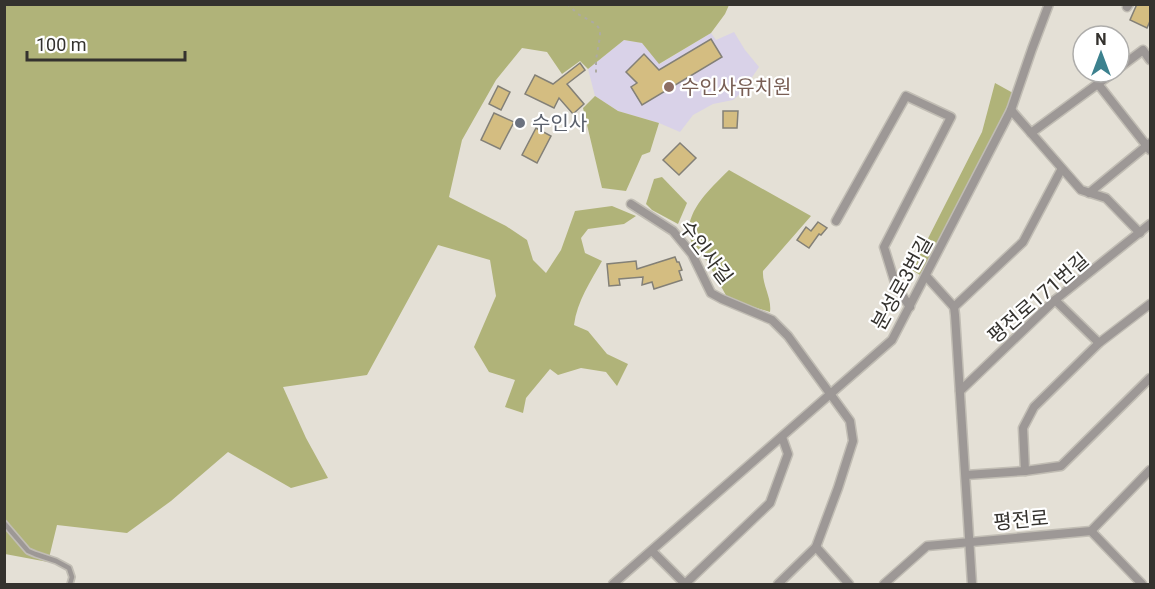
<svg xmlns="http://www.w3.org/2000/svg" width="1155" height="589" viewBox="0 0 1155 589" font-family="Roboto,'Noto Sans KR',sans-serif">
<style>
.education{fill:#d9d2e8}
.green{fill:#b0b379}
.building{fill:#d4bd81;stroke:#838077;stroke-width:1.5}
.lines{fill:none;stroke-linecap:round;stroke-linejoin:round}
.lane-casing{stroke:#c1bdb4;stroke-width:8}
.street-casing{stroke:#c1bdb4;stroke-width:11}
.path{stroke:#adaaa2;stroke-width:2;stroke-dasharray:3 4.5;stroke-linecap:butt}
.lane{stroke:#9d9896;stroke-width:4.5}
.street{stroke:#9d9896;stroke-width:8}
.education-dot{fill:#8d6e63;stroke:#fff;stroke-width:2}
.worship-dot{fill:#6b7280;stroke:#fff;stroke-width:2}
.labels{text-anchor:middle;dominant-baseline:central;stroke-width:4.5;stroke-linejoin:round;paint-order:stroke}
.education-label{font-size:20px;fill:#785e54;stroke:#fff;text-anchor:start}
.worship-label{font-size:20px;fill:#5b616d;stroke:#fff;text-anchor:start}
.street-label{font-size:20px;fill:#34322e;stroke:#fff}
</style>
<rect width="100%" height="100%" fill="#e4e0d6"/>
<polygon class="education" points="734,32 745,50 759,67 742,92 733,100 713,104 693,115 680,132 659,123 618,111 595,96 588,69 624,40 642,43 660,64 711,33 716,40"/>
<g class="green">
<path d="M4,5h725l-4,9 -14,19 -52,31 -17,-21 -18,-3 -36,29 -8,-8 -18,13 -15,-22 -25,-4 -26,32 -34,60 -13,57 57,29 21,14 6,20 13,13 15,-23 14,-39 37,-5 24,10 -12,8 -36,5 -7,9 4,15 17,8c-11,20 -25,40 -28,64l14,6 19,23 21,10 -11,22 -11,-14 -25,-4 -23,7 -8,-6 -24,29 -3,15 -18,-6 10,-27 -26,-8 -15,-25 22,-51 -6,-36 -52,-15 -71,130 -84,12 23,51 22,40 -37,10 -63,-36 -57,49 -44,32 -70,-8 -9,37 -43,-8z"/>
<polygon points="995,83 1013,93 1010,107 920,275 912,270 982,132"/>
<polygon points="595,96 618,111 659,123 650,152 642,155 626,191 602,188 583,108"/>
<path d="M729,170l82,46 -48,55c-1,14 9,27 7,41l-42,-13 -21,-38 -13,-10c-2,-7 -5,-16 -5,-23 2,-23 25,-43 40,-58z"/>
<polygon points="662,177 687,203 678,224 652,210 646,204 654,179"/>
</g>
<g class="building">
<polygon points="1137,4 1150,4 1150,21 1147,28 1130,20"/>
<polygon points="711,39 722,57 642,105 631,87 637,83 626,72 644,54 659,70"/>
<polygon points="580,63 585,70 567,84 584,104 573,114 559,98 554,108 525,94 535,75 553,84"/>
<polygon points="498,86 510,92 501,110 489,104"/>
<polygon points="723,111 738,111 737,128 723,128"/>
<polygon points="494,113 514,122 500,149 481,140"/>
<polygon points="536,128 551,136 537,163 522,155"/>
<polygon points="680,143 696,158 679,175 663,160"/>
<polygon points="818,222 827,228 821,235 819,234 809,248 797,240 806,227 811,231"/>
<polygon points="675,257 677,262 679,262 682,270 679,271 682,280 654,289 652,282 642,285 643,277 619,279 620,285 609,286 607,264 636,261 637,269"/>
</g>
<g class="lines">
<defs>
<polyline id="lane" points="4,523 28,551 35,554 56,561 69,568 72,577 70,584"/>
<g id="street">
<polyline points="1127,7 1129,4"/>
<polyline points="1119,68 1143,50 1150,60"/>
<polyline points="1098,84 1150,150"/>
<polyline points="1011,110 1081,190 1106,198 1140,233"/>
<polyline points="1031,133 1114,72"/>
<polyline points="1089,193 1150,143"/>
<polyline points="631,204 673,231 692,254 711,293 722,299 772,320 788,336 850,421 853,441 838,488 816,547 778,584"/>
<polyline points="836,221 906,96 951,117 884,247 896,286 910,307"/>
<polyline points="926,276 954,307 955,315 972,584"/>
<polyline points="1055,300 1099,343"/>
<polyline points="954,307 1023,242 1061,170"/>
<polyline points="960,391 1055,300 1150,224"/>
<polyline points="1025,471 1023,428 1034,407 1099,343 1150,304"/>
<polyline points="966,475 1025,471 1061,466 1150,378"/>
<polyline points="1091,531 1142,584"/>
<polyline points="816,547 849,584"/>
<polyline points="652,551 685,584 770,503 788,454 782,437"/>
<polyline points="613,584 892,340 1011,110 1032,49 1049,4"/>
<polyline points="884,584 927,546 1091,531 1150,470"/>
</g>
</defs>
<use href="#lane" class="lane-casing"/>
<use href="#street" class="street-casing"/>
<polyline class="path" points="567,4 578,14 596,24 600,30 600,36 596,60 596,76"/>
<use href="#lane" class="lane"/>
<use href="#street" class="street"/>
</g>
<circle class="education-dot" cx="669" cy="87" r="6"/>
<circle class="worship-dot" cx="520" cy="123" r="6"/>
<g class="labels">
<g class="education-label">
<text x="681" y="87">수인사유치원</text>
</g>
<g class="worship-label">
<text x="532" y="123">수인사</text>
</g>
<g class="street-label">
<text transform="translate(706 252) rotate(53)">수인사길</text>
<text transform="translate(902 283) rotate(-61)">분성로3번길</text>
<text transform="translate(1038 298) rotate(-41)">평전로171번길</text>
<text transform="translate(1021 520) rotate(-5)">평전로</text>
</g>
</g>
<rect width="1155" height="589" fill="none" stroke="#34322e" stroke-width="12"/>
<g transform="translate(1101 54)"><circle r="28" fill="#ffffff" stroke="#aeadab" stroke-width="1.5"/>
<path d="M0-4.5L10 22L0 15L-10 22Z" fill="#3c818e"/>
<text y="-9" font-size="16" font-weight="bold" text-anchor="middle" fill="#34322e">N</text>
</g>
<path d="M27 51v9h158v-9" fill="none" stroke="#34322e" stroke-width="3"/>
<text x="36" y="51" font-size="18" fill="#34322e" stroke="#ffffff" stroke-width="4.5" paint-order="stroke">100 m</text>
</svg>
